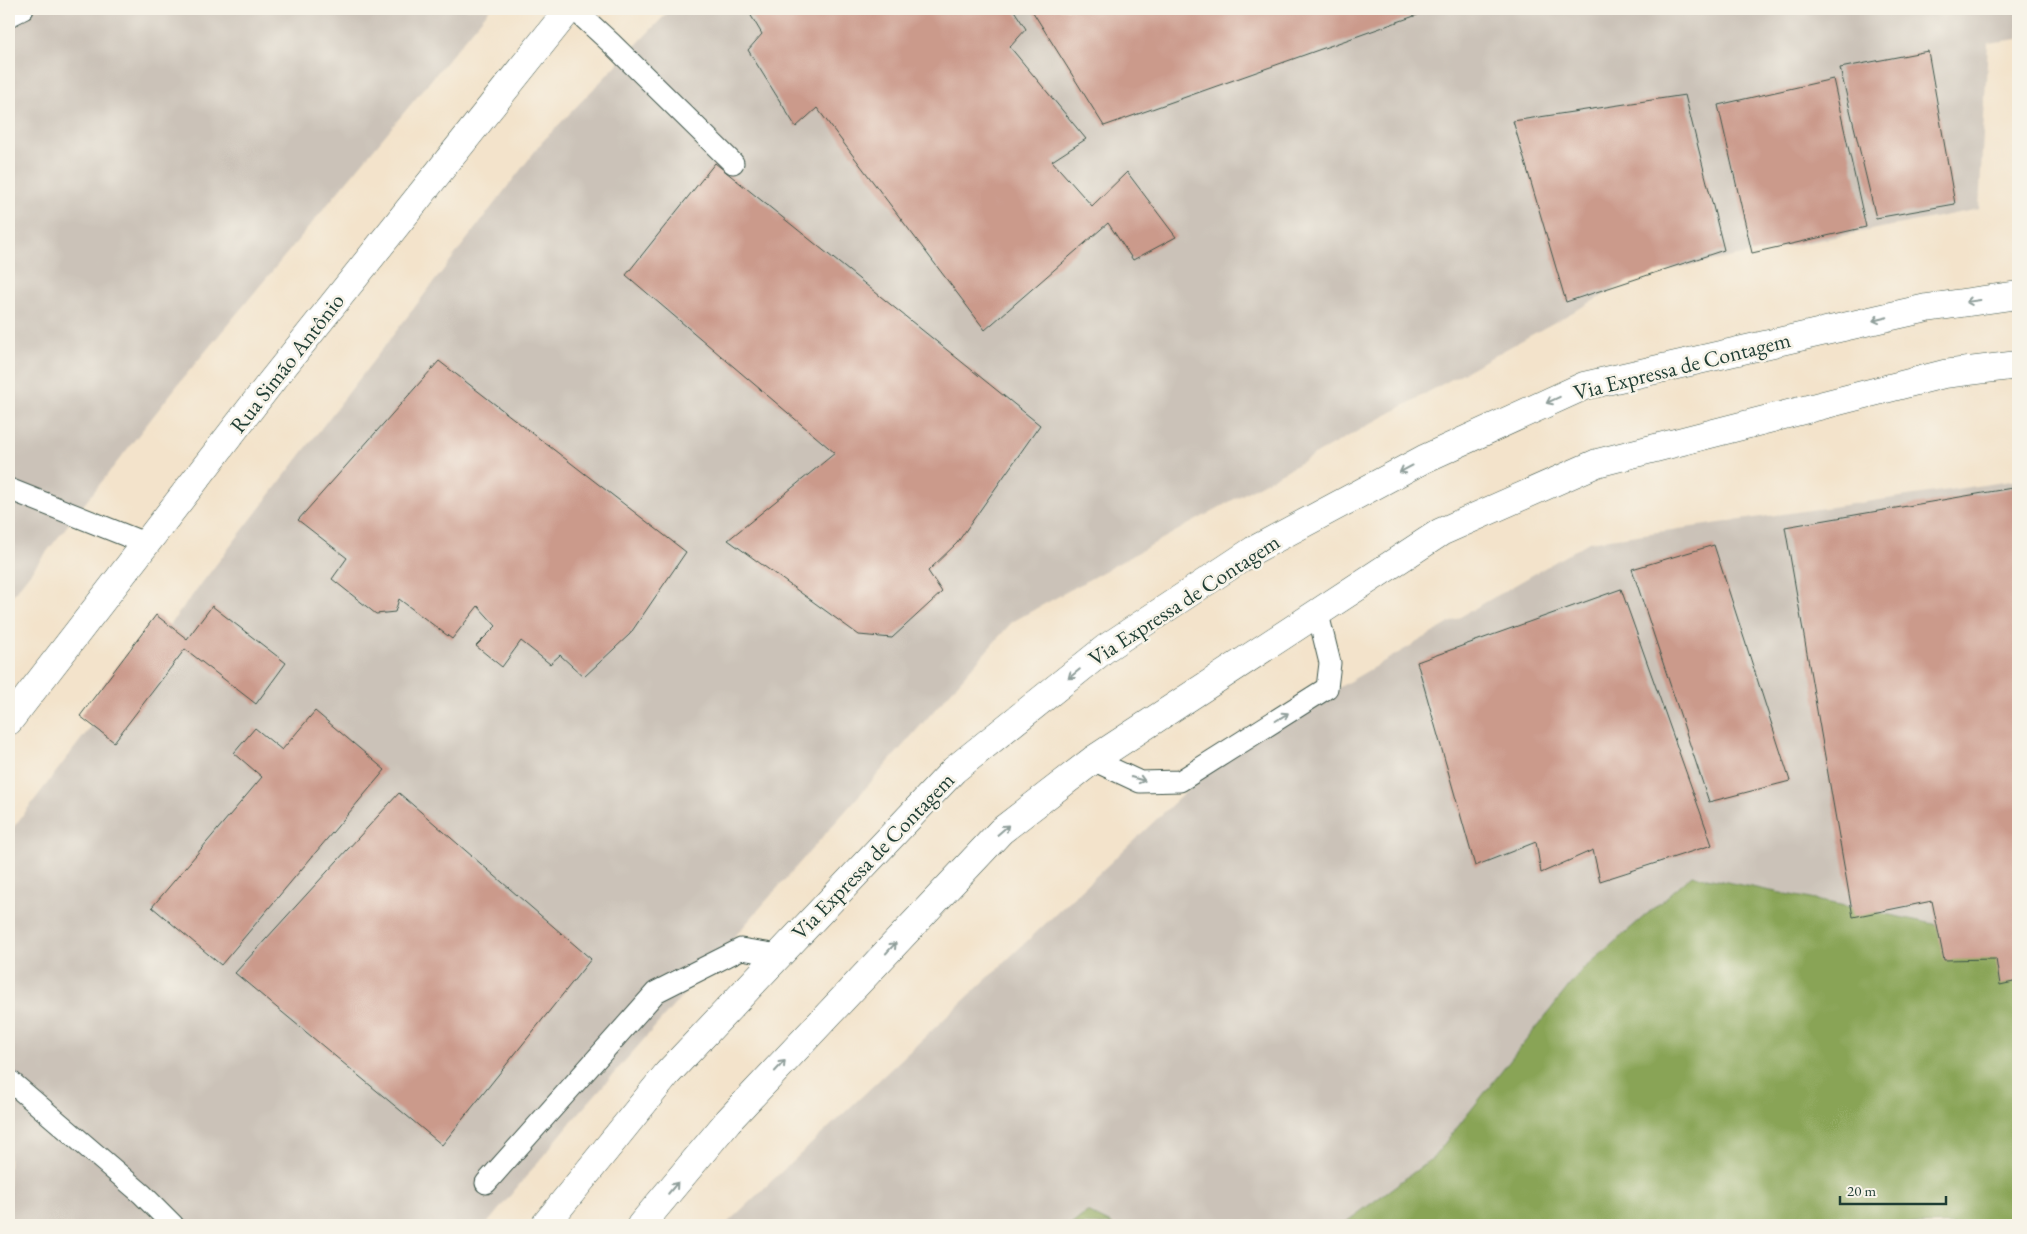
<svg xmlns="http://www.w3.org/2000/svg" width="2027" height="1234" viewBox="0 0 2027 1234" font-family="'EB Garamond',serif">
<style>
.industrial{fill:#cbc2b8}
.forest{fill:#89a456;stroke:#547045}
.building{fill:#cb9a8b}
.lines{fill:none;stroke-linecap:round;stroke-linejoin:round}
.lane-casing{stroke:#3f564b;stroke-width:23}
.street-casing{stroke:#3f564b;stroke-width:29}
.highway-casing{stroke:#3f564b;stroke-width:29}
.lane{stroke:#fff;stroke-width:21}
.street{stroke:#fff;stroke-width:28}
.highway{stroke:#fff;stroke-width:28}
.oneway{stroke:#8f9e9a}
.labels{text-anchor:middle;dominant-baseline:central;stroke-width:5;stroke-linejoin:round;paint-order:stroke}
.street-label{font-size:22px;fill:#1f3d34;stroke:#f7f3e8}
</style>
<rect width="100%" height="100%" fill="#f7f3e8"/>
<filter id="ink" filterUnits="userSpaceOnUse"><feTurbulence type="fractalNoise" baseFrequency=".02" numOctaves="2"/><feDisplacementMap in="SourceGraphic" scale="10" xChannelSelector="R" yChannelSelector="G"/><feConvolveMatrix kernelMatrix="1 2 1 2 8 2 1 2 1" color-interpolation-filters="sRGB"/></filter>
<filter id="wash" filterUnits="userSpaceOnUse"><feTurbulence type="fractalNoise" baseFrequency=".0096" numOctaves="4" result="noise"/><feDisplacementMap in="SourceGraphic" scale="20" xChannelSelector="R" yChannelSelector="G"/><feGaussianBlur stdDeviation="1.12" result="paint"/><feColorMatrix in="noise" values="0 0 0 0 0 0 0 0 0 0 0 0 0 0 0 0 0 1.4 0 .05"/><feComposite in="paint" operator="in"/></filter>
<g filter="url(#wash)">
<rect width="100%" height="100%" fill="#f3e3cb"/>
<g class="industrial">
<polygon points="9,9 490,9 180,382 9,600"/>
<polygon points="671,9 2018,9 2018,39 1988,43 1979,209 1640,275 1012,622 572,1121 486,1225 9,1225 9,833 542,142"/>
<polygon points="2018,480 2018,1225 725,1225 1228,752 1589,542"/>
</g>
<g class="forest">
<polygon points="1692,875 2018,941 2018,1225 1342,1225 1433,1158 1581,971"/>
<polygon points="1087,1212 1113,1225 1071,1225"/>
</g>
<g id="blocks">
<g class="building">
<polygon points="747,9 1013,9 1026,29 1010,47 1086,139 1052,161 1092,206 1127,172 1176,237 1133,260 1108,223 985,330 817,108 796,127 748,50 762,34"/>
<polygon points="1031,9 1434,9 1104,126"/>
<polygon points="1928,51 1955,204 1876,218 1840,68"/>
<polygon points="1833,79 1866,227 1752,253 1718,105"/>
<polygon points="1685,95 1724,250 1566,302 1513,121"/>
<polygon points="715,163 1040,425 957,543 928,571 942,592 892,638 859,635 728,540 835,453 626,275"/>
<polygon points="439,361 686,552 630,634 584,677 560,655 550,664 521,641 502,667 476,646 496,626 478,606 452,639 399,599 395,612 376,614 332,579 347,558 298,520"/>
<polygon points="2018,487 2018,981 2000,985 1996,959 1944,960 1932,901 1853,917 1785,527"/>
<polygon points="1714,545 1790,781 1709,802 1632,569"/>
<polygon points="1621,589 1712,845 1600,881 1593,850 1541,873 1536,842 1475,866 1417,662"/>
<polygon points="212,606 286,663 256,704 185,649 114,742 80,716 156,615 187,639"/>
<polygon points="315,711 385,770 221,965 152,907 262,777 234,753 255,728 282,750"/>
<polygon points="399,793 591,959 442,1145 235,973"/>
</g>
</g>
</g>
<g filter="url(#ink)">
<use href="#blocks" fill-opacity="0" stroke="#3f564b" stroke-width="1"/>
<g class="lines">
<defs>
<g id="lane">
<polyline points="574,9 611,43 733,163"/>
<polyline points="9,16 23,9"/>
<polyline points="9,489 147,544"/>
<polyline points="1093,760 1140,782 1180,781 1327,688 1330,663 1318,614"/>
<polyline points="9,1080 142,1194 173,1225"/>
<polyline points="486,1183 656,992 741,949 779,955"/>
</g>
<polyline id="street" points="9,721 271,382 569,9"/>
<g id="highway">
<polyline points="545,1225 667,1074 954,770 1106,648 1254,550 1424,459 1584,386 1927,308 2018,295"/>
<polyline points="641,1225 728,1121 1001,831 1093,760 1441,532 1597,463 1944,374 2018,365"/>
</g>
</defs>
<use href="#lane" class="lane-casing"/>
<use href="#street" class="street-casing"/>
<use href="#highway" class="highway-casing"/>
<use href="#lane" class="lane"/>
<use href="#street" class="street"/>
<use href="#highway" class="highway"/>
</g>
<defs><path id="oneway-shaft" d="M-6 0H5M1.5-3L5.5 0L1.5 3" fill="none" stroke-width="1.6" stroke-linecap="round" stroke-linejoin="round" transform="scale(1.25)"/></defs>
<g class="oneway">
<use href="#oneway-shaft" transform="translate(1973 301) rotate(172)"/>
<use href="#oneway-shaft" transform="translate(1880 319) rotate(167)"/>
<use href="#oneway-shaft" transform="translate(1553 400) rotate(155)"/>
<use href="#oneway-shaft" transform="translate(1406 469) rotate(152)"/>
<use href="#oneway-shaft" transform="translate(1074 674) rotate(141)"/>
<use href="#oneway-shaft" transform="translate(1282 717) rotate(-32)"/>
<use href="#oneway-shaft" transform="translate(1138 779) rotate(16)"/>
<use href="#oneway-shaft" transform="translate(1003 830) rotate(-41)"/>
<use href="#oneway-shaft" transform="translate(891 948) rotate(-47)"/>
<use href="#oneway-shaft" transform="translate(780 1066) rotate(-47)"/>
<use href="#oneway-shaft" transform="translate(673 1188) rotate(-50)"/>
</g>
</g>
<g class="labels">
<g class="street-label">
<text transform="translate(287 363) rotate(-52)">Rua Simão Antônio</text>
<text transform="translate(1682 366) rotate(-14)">Via Expressa de Contagem</text>
<text transform="translate(1184 600) rotate(-33)">Via Expressa de Contagem</text>
<text transform="translate(873 856) rotate(-46)">Via Expressa de Contagem</text>
</g>
</g>
<rect width="2027" height="1234" fill="none" stroke="#f7f3e8" stroke-width="30"/>
<path d="M1840 1196v8h106v-8" fill="none" stroke="#1f3d34" stroke-width="2.5"/>
<text x="1847" y="1196" font-size="15" fill="#1f3d34" stroke="#f7f3e8" stroke-width="4" paint-order="stroke">20 m</text>
</svg>
